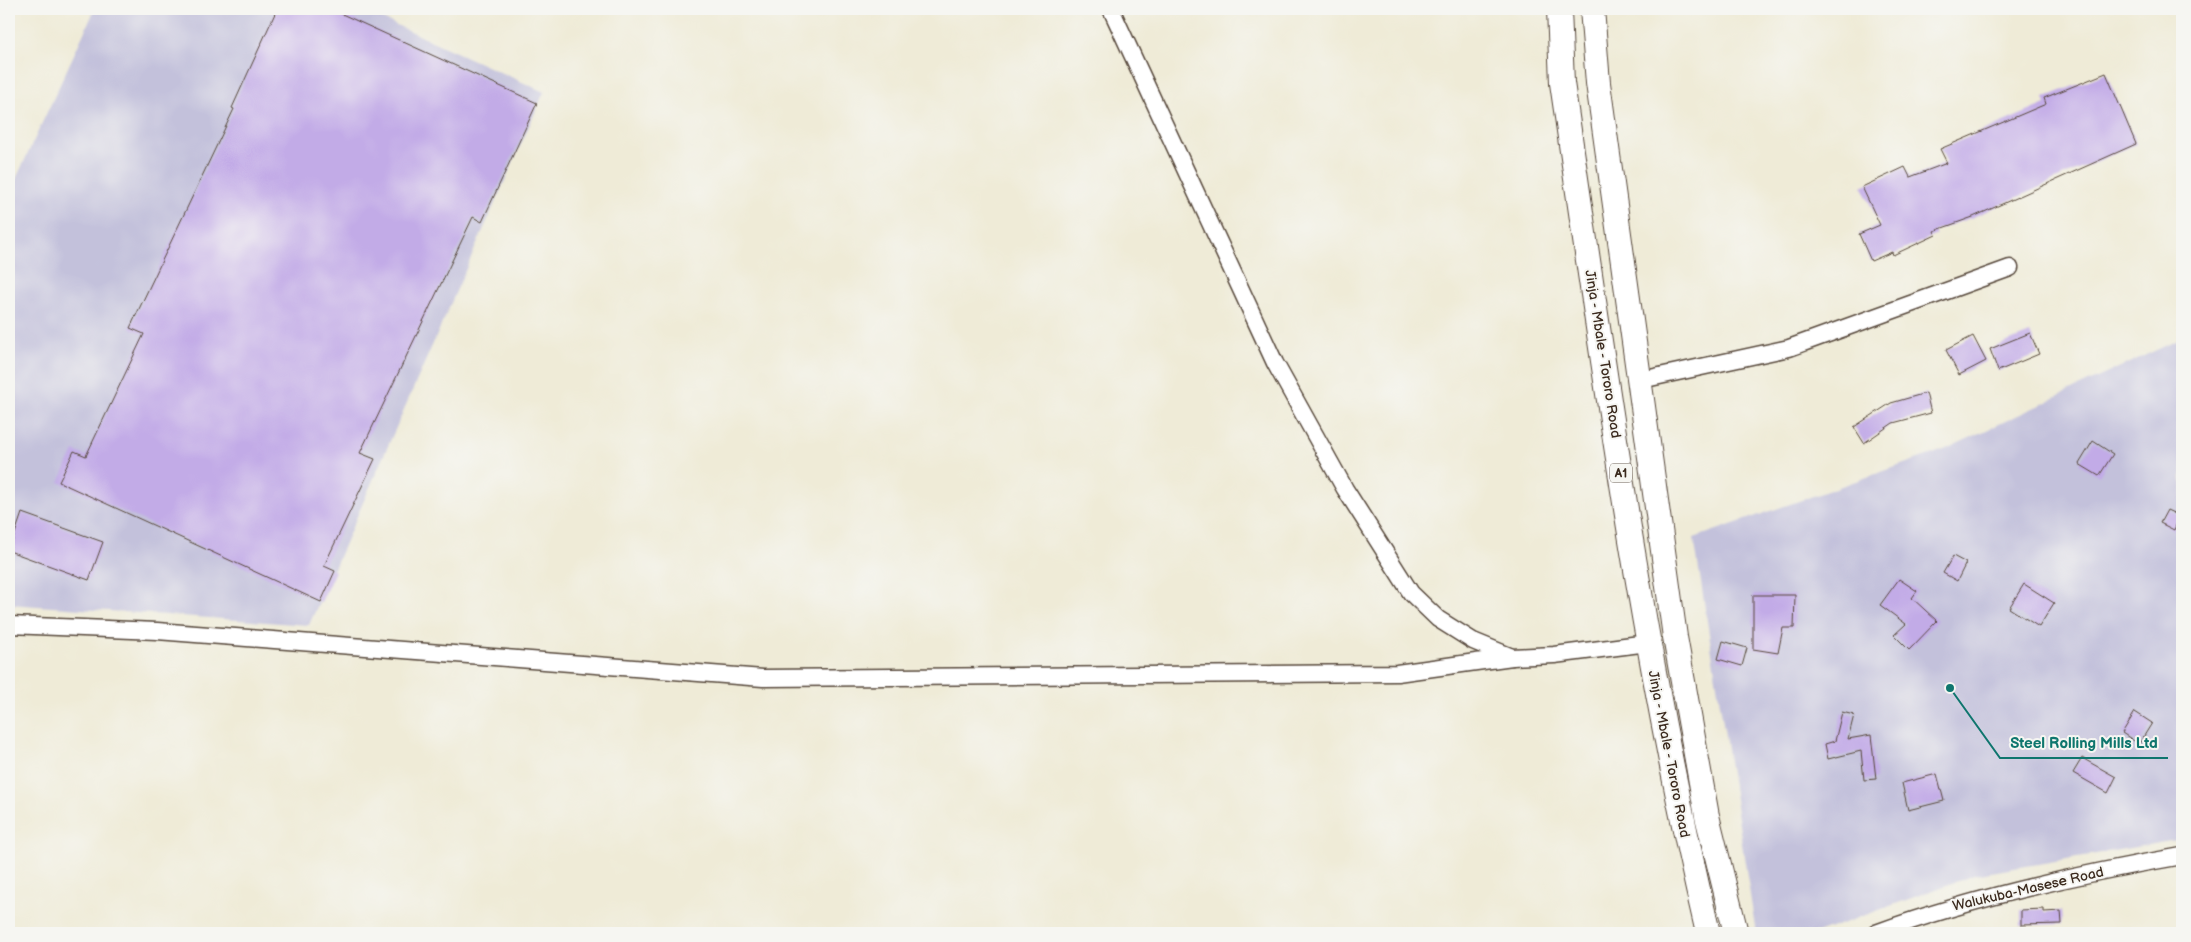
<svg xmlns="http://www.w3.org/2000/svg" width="2191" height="942" viewBox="0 0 2191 942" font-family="'Balsamiq Sans',sans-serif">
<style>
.industrial{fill:#c3c1db}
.building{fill:#c2abe7}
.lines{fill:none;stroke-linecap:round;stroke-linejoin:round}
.minor-casing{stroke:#56473a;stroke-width:19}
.highway-casing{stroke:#56473a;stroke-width:26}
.minor{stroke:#fff;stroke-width:16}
.highway{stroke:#fff;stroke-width:24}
.labels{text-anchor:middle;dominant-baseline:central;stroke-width:4;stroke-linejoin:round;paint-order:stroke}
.shield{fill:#f6f6f2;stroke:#73675e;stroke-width:1}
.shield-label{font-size:12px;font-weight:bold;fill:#3b2a1e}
.street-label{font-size:14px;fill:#3b2a1e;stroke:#f6f6f2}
.leader{fill:none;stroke:#0f766e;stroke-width:2}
.callout-dot{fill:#0f766e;stroke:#f6f6f2;stroke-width:2}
.callout-label{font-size:15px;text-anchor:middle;font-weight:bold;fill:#0f766e;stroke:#f6f6f2;stroke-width:4;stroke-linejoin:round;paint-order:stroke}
</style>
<rect width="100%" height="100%" fill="#f6f6f2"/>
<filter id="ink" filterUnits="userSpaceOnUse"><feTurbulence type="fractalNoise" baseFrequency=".02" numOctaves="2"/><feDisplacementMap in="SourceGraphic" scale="10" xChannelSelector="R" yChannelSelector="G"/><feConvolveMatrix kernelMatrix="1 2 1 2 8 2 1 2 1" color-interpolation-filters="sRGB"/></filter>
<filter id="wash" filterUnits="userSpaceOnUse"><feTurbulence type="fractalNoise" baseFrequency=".0096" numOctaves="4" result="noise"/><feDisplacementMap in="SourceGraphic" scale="20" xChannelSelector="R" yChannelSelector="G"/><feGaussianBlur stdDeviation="1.12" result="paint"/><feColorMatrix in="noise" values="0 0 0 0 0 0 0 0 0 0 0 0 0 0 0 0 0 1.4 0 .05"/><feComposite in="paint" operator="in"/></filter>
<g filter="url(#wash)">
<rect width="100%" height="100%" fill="#efebd7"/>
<g class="industrial">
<polygon points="95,9 361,9 544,92 309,625 9,604 9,194"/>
<polygon points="2182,338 2182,839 1974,875 1817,933 1756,933 1694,538 1944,450"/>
</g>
<g id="blocks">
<g class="building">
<polygon points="277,9 331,9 537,103 482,222 473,217 360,453 375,459 324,566 335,571 321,602 59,482 74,451 86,456 144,334 130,328 234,109 232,108"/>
<polygon points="2106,73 2136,144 1973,217 1934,231 1936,235 1893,255 1892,252 1871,261 1859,234 1880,225 1862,187 1905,167 1910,177 1947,163 1940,149 2046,104 2044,98"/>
<polygon points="2030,333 2039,354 1998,371 1990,349"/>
<polygon points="1973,336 1986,361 1959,375 1946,350"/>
<polygon points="1926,393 1931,413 1893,423 1864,443 1854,427 1891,403"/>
<polygon points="2093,441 2113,454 2099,476 2079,464"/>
<polygon points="2167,510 2180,516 2174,530 2160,523"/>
<polygon points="22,513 103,542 89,580 9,551"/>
<polygon points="1953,556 1966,563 1957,581 1943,573"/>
<polygon points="1899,579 1917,591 1912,598 1937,621 1909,650 1894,635 1906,624 1880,605"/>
<polygon points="2024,584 2054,603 2039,627 2009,608"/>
<polygon points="1753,595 1795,595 1794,628 1783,628 1778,653 1753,649"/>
<polygon points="1723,641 1747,648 1742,666 1718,659"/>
<polygon points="1842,712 1854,715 1848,739 1871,735 1876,779 1864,780 1861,751 1828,759 1825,744 1835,741"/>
<polygon points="2135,712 2152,723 2139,744 2122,733"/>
<polygon points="2082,758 2116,777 2108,793 2073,773"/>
<polygon points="1937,774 1944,801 1908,810 1902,783"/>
<polygon points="2044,909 2044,912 2061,911 2062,924 2021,925 2021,910"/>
</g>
</g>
</g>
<g filter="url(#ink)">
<use href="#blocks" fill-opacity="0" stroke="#56473a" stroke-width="1"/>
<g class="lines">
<defs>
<g id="minor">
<polyline points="1111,9 1275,363 1345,489 1411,593 1438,619 1473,641 1512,657 1554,655 1648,643"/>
<polyline points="1641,380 1789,348 2010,268"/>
<polyline points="9,625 157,631 763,678 1397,673 1512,657"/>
<path d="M1876,933c99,-36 202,-59 306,-77"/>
</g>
<g id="highway">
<path d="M1559,9l3,74c42,284 80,570 146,850"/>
<polyline points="1592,9 1598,83 1675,637 1707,816 1736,933"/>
</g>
</defs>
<use href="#minor" class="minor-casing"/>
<use href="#highway" class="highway-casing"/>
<use href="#minor" class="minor"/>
<use href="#highway" class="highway"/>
</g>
</g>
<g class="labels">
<rect class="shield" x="1610" y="463.5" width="22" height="19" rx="4"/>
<g class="shield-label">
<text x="1621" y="473">A1</text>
</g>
<g class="street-label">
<text transform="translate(1603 354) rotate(81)">Jinja - Mbale - Tororo Road</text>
<text transform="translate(1669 754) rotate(79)">Jinja - Mbale - Tororo Road</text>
<text transform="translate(2028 889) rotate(-13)">Walukuba-Masese Road</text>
</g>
</g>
<path class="leader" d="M1950 688L2000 758H2168"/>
<circle class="callout-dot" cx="1950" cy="688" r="5"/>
<g class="callout-label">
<text x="2084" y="748">Steel Rolling Mills Ltd</text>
</g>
<rect width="2191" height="942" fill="none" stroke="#f6f6f2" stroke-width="30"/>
</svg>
